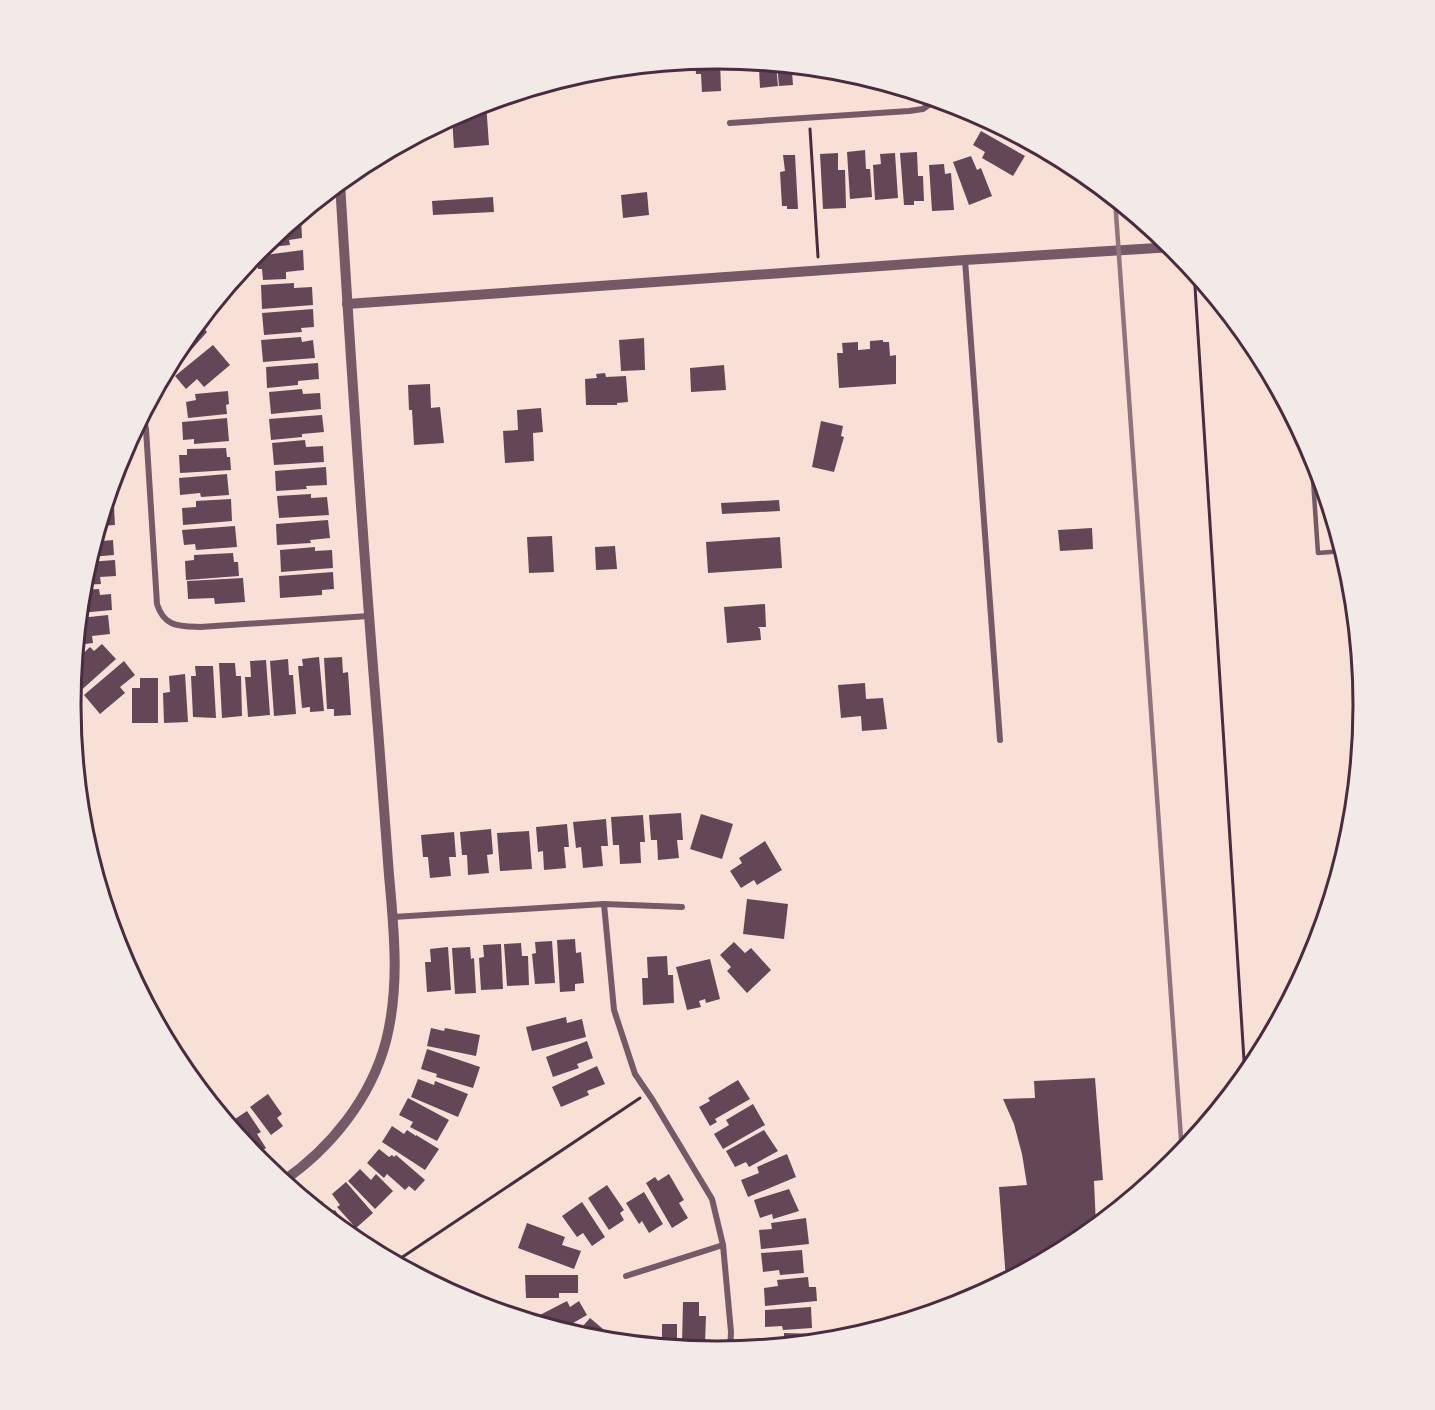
<svg xmlns="http://www.w3.org/2000/svg" width="1435" height="1410" viewBox="0 0 1435 1410" font-family="Spectral,serif">
	<style>
		.building { fill: #644757 }
		.lines { fill: none; stroke-linecap: round; stroke-linejoin: round }
		.path { stroke: #4a2c40; stroke-width: 3 }
		.service { stroke: #755966; stroke-width: 4.5 }
		.minor { stroke: #755966; stroke-width: 6 }
		.tertiary { stroke: #755966; stroke-width: 10 }
		.rail { stroke: #8f747c; stroke-width: 4.5 }
		.rim { fill: none; stroke: #4a2c40; stroke-width: 3 }
	</style>
	<rect width="100%" height="100%" fill="#f7e1d7"/>
	<g class="building">
		<path d="M 720,59 L 721,91 L 702,92 L 701,74 L 696,74 L 695,61 Z"/>
		<path d="M 751,62 L 776,64 L 778,86 L 760,88 L 759,68 L 753,68 Z"/>
		<path d="M 777,64 L 798,67 L 798,72 L 792,72 L 793,85 L 779,86 Z"/>
		<path d="M 486,103 L 489,145 L 454,148 L 452,118 L 470,108 Z"/>
		<path d="M 988,120 L 999,126 L 1018,136 L 998,135 L 999,127 L 988,127 Z"/>
		<path d="M 981,131 L 1025,156 L 1013,176 L 982,158 L 985,152 L 973,145 Z"/>
		<path d="M 865,150 L 866,169 L 870,169 L 872,197 L 850,199 L 847,152 Z"/>
		<path d="M 917,152 L 918,176 L 923,176 L 924,201 L 914,201 L 914,205 L 904,205 L 900,153 Z"/>
		<path d="M 838,153 L 838,170 L 845,170 L 846,208 L 823,209 L 820,154 Z"/>
		<path d="M 895,153 L 898,198 L 875,200 L 873,165 L 881,164 L 880,154 Z"/>
		<path d="M 783,155 L 795,155 L 798,209 L 787,209 L 787,206 L 782,206 L 780,172 L 785,171 Z"/>
		<path d="M 971,156 L 977,170 L 981,168 L 992,196 L 969,205 L 953,162 Z"/>
		<path d="M 944,164 L 945,174 L 951,173 L 954,210 L 932,211 L 929,165 Z"/>
		<path d="M 647,192 L 649,215 L 623,218 L 621,195 Z"/>
		<path d="M 493,197 L 494,212 L 433,215 L 432,201 Z"/>
		<path d="M 301,219 L 302,238 L 289,240 L 290,245 L 261,248 L 295,220 Z"/>
		<path d="M 303,250 L 304,270 L 286,272 L 286,279 L 263,280 L 262,269 L 258,269 L 257,256 Z"/>
		<path d="M 294,283 L 294,288 L 312,287 L 313,305 L 262,309 L 261,285 Z"/>
		<path d="M 313,309 L 314,327 L 301,328 L 302,332 L 264,335 L 262,313 Z"/>
		<path d="M 199,323 L 207,332 L 175,368 L 169,371 L 167,369 L 180,346 Z"/>
		<path d="M 301,337 L 302,342 L 313,340 L 315,358 L 263,362 L 261,340 Z"/>
		<path d="M 644,338 L 645,370 L 621,371 L 619,340 Z"/>
		<path d="M 883,340 L 883,342 L 889,342 L 890,356 L 896,355 L 896,384 L 839,388 L 837,353 L 843,353 L 842,343 L 858,342 L 858,350 L 870,349 L 870,341 Z"/>
		<path d="M 213,345 L 230,365 L 204,387 L 197,379 L 186,389 L 175,376 Z"/>
		<path d="M 318,363 L 319,379 L 298,381 L 298,385 L 267,388 L 266,367 Z"/>
		<path d="M 724,365 L 726,390 L 691,392 L 690,368 Z"/>
		<path d="M 605,373 L 606,377 L 626,376 L 628,402 L 617,403 L 617,405 L 586,405 L 585,379 L 597,378 L 596,374 Z"/>
		<path d="M 430,384 L 431,408 L 440,407 L 444,443 L 414,445 L 412,410 L 409,410 L 408,385 Z"/>
		<path d="M 302,389 L 303,394 L 320,393 L 321,409 L 271,414 L 269,392 Z"/>
		<path d="M 228,391 L 229,404 L 226,405 L 227,414 L 188,418 L 186,402 L 196,400 L 195,394 Z"/>
		<path d="M 541,408 L 543,432 L 533,433 L 534,461 L 505,463 L 503,431 L 518,430 L 517,410 Z"/>
		<path d="M 322,415 L 324,432 L 302,434 L 302,437 L 271,440 L 269,419 Z"/>
		<path d="M 227,418 L 229,441 L 194,444 L 194,439 L 183,440 L 182,422 Z"/>
		<path d="M 821,421 L 843,426 L 841,436 L 844,437 L 834,472 L 812,467 Z"/>
		<path d="M 305,440 L 306,447 L 323,446 L 324,462 L 274,465 L 272,443 Z"/>
		<path d="M 226,448 L 227,457 L 230,457 L 231,470 L 180,473 L 179,455 L 187,455 L 187,449 Z"/>
		<path d="M 326,467 L 327,485 L 306,486 L 307,489 L 276,491 L 275,471 Z"/>
		<path d="M 227,474 L 229,495 L 201,497 L 200,493 L 180,495 L 179,478 Z"/>
		<path d="M 311,494 L 311,498 L 327,497 L 329,515 L 279,518 L 277,496 Z"/>
		<path d="M 231,499 L 232,521 L 183,525 L 182,508 L 196,507 L 196,501 Z"/>
		<path d="M 779,500 L 780,511 L 722,514 L 721,503 Z"/>
		<path d="M 114,507 L 115,525 L 99,526 L 105,508 Z"/>
		<path d="M 328,520 L 330,538 L 310,540 L 311,543 L 277,545 L 276,524 Z"/>
		<path d="M 235,526 L 237,547 L 196,550 L 195,544 L 184,545 L 182,530 Z"/>
		<path d="M 1092,528 L 1093,549 L 1060,551 L 1058,530 Z"/>
		<path d="M 97,535 L 101,535 L 102,541 L 113,540 L 114,555 L 90,557 Z"/>
		<path d="M 552,536 L 554,572 L 529,573 L 527,537 Z"/>
		<path d="M 780,537 L 782,568 L 708,573 L 706,542 Z"/>
		<path d="M 615,546 L 617,569 L 596,570 L 595,547 Z"/>
		<path d="M 315,547 L 315,551 L 332,550 L 333,568 L 281,572 L 280,550 Z"/>
		<path d="M 233,553 L 234,562 L 238,562 L 239,576 L 186,580 L 185,561 L 194,560 L 194,555 Z"/>
		<path d="M 115,560 L 116,576 L 100,577 L 101,584 L 83,585 L 88,562 Z"/>
		<path d="M 333,572 L 334,589 L 322,590 L 322,595 L 280,598 L 279,576 Z"/>
		<path d="M 243,578 L 245,602 L 215,604 L 214,598 L 188,599 L 187,581 Z"/>
		<path d="M 99,589 L 100,595 L 111,594 L 112,610 L 80,613 L 82,590 Z"/>
		<path d="M 765,604 L 766,627 L 758,627 L 760,629 L 761,640 L 727,643 L 724,607 Z"/>
		<path d="M 108,615 L 110,634 L 92,636 L 93,643 L 77,645 L 80,618 Z"/>
		<path d="M 102,644 L 116,659 L 77,694 L 73,690 L 75,661 L 90,647 L 94,651 Z"/>
		<path d="M 319,657 L 324,711 L 310,712 L 310,707 L 302,708 L 298,666 L 303,666 L 302,659 Z"/>
		<path d="M 342,657 L 343,673 L 348,672 L 351,715 L 334,716 L 334,709 L 327,709 L 324,658 Z"/>
		<path d="M 288,659 L 289,675 L 293,675 L 296,714 L 274,716 L 270,661 Z"/>
		<path d="M 266,660 L 270,715 L 248,717 L 245,677 L 251,677 L 250,661 Z"/>
		<path d="M 124,661 L 135,675 L 120,687 L 125,693 L 100,714 L 84,695 Z"/>
		<path d="M 219,663 L 235,663 L 236,676 L 241,676 L 242,716 L 222,718 Z"/>
		<path d="M 195,666 L 213,666 L 216,718 L 193,717 L 191,676 L 196,676 Z"/>
		<path d="M 185,674 L 188,722 L 164,723 L 163,693 L 170,692 L 169,676 Z"/>
		<path d="M 140,678 L 158,678 L 158,723 L 132,723 L 132,688 L 140,688 Z"/>
		<path d="M 865,683 L 866,699 L 883,698 L 887,729 L 862,731 L 861,716 L 841,718 L 838,685 Z"/>
		<path d="M 681,813 L 683,840 L 677,840 L 679,858 L 658,860 L 657,840 L 651,840 L 649,815 Z"/>
		<path d="M 701,814 L 733,824 L 722,859 L 690,849 Z"/>
		<path d="M 643,815 L 645,842 L 640,842 L 641,863 L 620,864 L 619,845 L 613,845 L 611,817 Z"/>
		<path d="M 606,819 L 608,846 L 601,846 L 603,866 L 583,868 L 581,847 L 576,848 L 573,822 Z"/>
		<path d="M 567,824 L 569,847 L 564,847 L 566,868 L 544,870 L 543,851 L 538,852 L 536,827 Z"/>
		<path d="M 491,829 L 493,854 L 487,855 L 489,873 L 468,875 L 467,855 L 462,855 L 460,832 Z"/>
		<path d="M 529,831 L 532,869 L 500,871 L 497,833 Z"/>
		<path d="M 454,832 L 456,857 L 449,857 L 451,876 L 430,878 L 428,857 L 423,857 L 421,835 Z"/>
		<path d="M 765,841 L 782,870 L 757,885 L 754,880 L 741,888 L 730,871 L 742,863 L 739,858 Z"/>
		<path d="M 747,899 L 788,904 L 784,939 L 743,934 Z"/>
		<path d="M 575,939 L 576,953 L 581,952 L 584,983 L 575,984 L 575,991 L 560,992 L 557,940 Z"/>
		<path d="M 552,941 L 555,983 L 535,984 L 532,954 L 536,953 L 535,942 Z"/>
		<path d="M 734,942 L 745,953 L 751,948 L 771,970 L 747,993 L 727,971 L 731,967 L 720,955 Z"/>
		<path d="M 521,943 L 522,956 L 528,956 L 529,985 L 507,986 L 504,944 Z"/>
		<path d="M 501,944 L 503,989 L 481,990 L 479,958 L 484,957 L 483,945 Z"/>
		<path d="M 448,947 L 451,990 L 427,992 L 425,962 L 431,962 L 430,949 Z"/>
		<path d="M 470,947 L 471,959 L 474,958 L 476,993 L 455,994 L 452,948 Z"/>
		<path d="M 667,956 L 668,975 L 673,975 L 674,1003 L 643,1005 L 642,978 L 648,978 L 647,957 Z"/>
		<path d="M 710,959 L 720,999 L 706,1003 L 705,999 L 699,1001 L 701,1007 L 687,1010 L 676,967 Z"/>
		<path d="M 566,1017 L 567,1023 L 582,1019 L 586,1037 L 532,1051 L 526,1027 Z"/>
		<path d="M 431,1028 L 444,1031 L 445,1028 L 480,1035 L 476,1056 L 427,1046 Z"/>
		<path d="M 587,1041 L 593,1058 L 577,1064 L 579,1068 L 553,1077 L 546,1057 Z"/>
		<path d="M 427,1049 L 480,1067 L 473,1088 L 436,1077 L 437,1074 L 421,1069 Z"/>
		<path d="M 597,1066 L 605,1084 L 587,1091 L 589,1095 L 561,1107 L 552,1087 Z"/>
		<path d="M 1095,1078 L 1103,1180 L 1094,1181 L 1096,1226 L 1076,1243 L 1006,1280 L 999,1187 L 1027,1185 L 1022,1154 L 1014,1124 L 1003,1099 L 1035,1098 L 1034,1081 Z"/>
		<path d="M 418,1079 L 434,1085 L 435,1081 L 468,1094 L 458,1117 L 411,1097 Z"/>
		<path d="M 738,1080 L 750,1099 L 715,1119 L 717,1122 L 710,1126 L 699,1107 L 710,1101 L 708,1098 Z"/>
		<path d="M 268,1094 L 282,1114 L 277,1118 L 283,1126 L 271,1135 L 250,1107 Z"/>
		<path d="M 408,1098 L 449,1120 L 437,1141 L 410,1127 L 413,1122 L 399,1115 Z"/>
		<path d="M 753,1104 L 765,1125 L 723,1149 L 714,1134 L 729,1125 L 726,1120 Z"/>
		<path d="M 247,1111 L 261,1132 L 257,1134 L 266,1148 L 255,1156 L 229,1123 Z"/>
		<path d="M 392,1126 L 404,1134 L 407,1130 L 416,1136 L 416,1135 L 439,1149 L 425,1170 L 382,1142 Z"/>
		<path d="M 764,1130 L 778,1151 L 749,1167 L 746,1162 L 735,1167 L 726,1151 Z"/>
		<path d="M 379,1149 L 389,1157 L 392,1155 L 394,1157 L 396,1155 L 425,1180 L 415,1191 L 409,1186 L 405,1190 L 387,1174 L 384,1178 L 367,1163 Z"/>
		<path d="M 787,1154 L 796,1177 L 748,1197 L 741,1180 L 759,1173 L 757,1167 Z"/>
		<path d="M 360,1169 L 371,1180 L 376,1174 L 393,1191 L 375,1209 L 348,1181 Z"/>
		<path d="M 669,1174 L 684,1200 L 679,1203 L 688,1218 L 672,1228 L 646,1183 L 655,1177 L 658,1181 Z"/>
		<path d="M 346,1182 L 373,1213 L 356,1228 L 337,1207 L 340,1205 L 332,1194 Z"/>
		<path d="M 607,1185 L 624,1210 L 620,1213 L 624,1220 L 609,1230 L 588,1198 Z"/>
		<path d="M 789,1189 L 799,1211 L 773,1219 L 772,1214 L 760,1218 L 754,1200 Z"/>
		<path d="M 644,1192 L 663,1224 L 649,1233 L 642,1221 L 639,1224 L 626,1203 Z"/>
		<path d="M 322,1201 L 330,1213 L 335,1210 L 354,1239 L 315,1207 Z"/>
		<path d="M 582,1202 L 605,1237 L 592,1246 L 583,1233 L 577,1237 L 562,1216 Z"/>
		<path d="M 806,1218 L 809,1244 L 761,1249 L 759,1230 L 772,1229 L 771,1223 Z"/>
		<path d="M 527,1223 L 565,1237 L 562,1245 L 581,1251 L 574,1269 L 518,1248 Z"/>
		<path d="M 802,1250 L 804,1273 L 780,1275 L 779,1270 L 763,1272 L 761,1253 Z"/>
		<path d="M 525,1275 L 578,1275 L 578,1293 L 559,1293 L 559,1298 L 526,1298 Z"/>
		<path d="M 808,1277 L 809,1287 L 816,1287 L 817,1301 L 765,1306 L 764,1288 L 778,1286 L 777,1280 Z"/>
		<path d="M 567,1301 L 570,1307 L 579,1301 L 587,1315 L 561,1330 L 543,1324 L 538,1316 Z"/>
		<path d="M 683,1302 L 699,1302 L 699,1316 L 706,1316 L 705,1344 L 682,1344 Z"/>
		<path d="M 811,1307 L 812,1328 L 783,1330 L 782,1326 L 765,1327 L 765,1310 Z"/>
		<path d="M 590,1318 L 603,1329 L 594,1339 L 576,1334 Z"/>
		<path d="M 662,1324 L 677,1324 L 677,1348 L 655,1345 L 655,1337 L 662,1337 Z"/>
		<path d="M 609,1333 L 626,1337 L 625,1342 L 607,1341 Z"/>
		<path d="M 784,1333 L 816,1334 L 816,1342 L 769,1346 L 769,1340 L 784,1340 Z"/>
		<path d="M 631,1336 L 648,1337 L 647,1345 L 630,1343 Z"/>
	</g>
	<g class="lines">
		<g class="path">
			<path d="M 810,129 L 818,257"/>
			<path d="M 1194,271 L 1245,1076"/>
			<path d="M 395,1262 L 640,1098"/>
		</g>
		<path class="service" d="M 1311,450 L 1318,553 L 1343,551"/>
		<g class="minor">
			<path d="M 730,123 L 909,111 L 923,109 L 937,99"/>
			<path d="M 965,260 L 1000,740"/>
			<path d="M 143,415 L 146,429 L 157,604 C 164,627 179,626 200,627 L 369,616"/>
			<path d="M 604,904 L 614,1010 L 635,1074 L 652,1099 L 712,1199 L 723,1245 L 731,1332 L 730,1350"/>
			<path d="M 393,917 L 604,904 L 682,907"/>
			<path d="M 626,1276 L 723,1245"/>
		</g>
		<g class="tertiary">
			<path d="M 347,304 L 965,260 L 1173,247"/>
			<path d="M 283,1181 C 331,1148 371,1098 386,1041 C 400,987 394,930 389,875 C 385,826 382,778 378,729 C 363,547 351,365 340,183"/>
		</g>
		<path class="rail" d="M 1115,199 L 1182,1153"/>
	</g>
	<path d="M0 0H1435V1410H0ZM81 705a636 636 0 1 1 1272 0a636 636 0 1 1-1272 0Z" fill="#f1eae7" fill-rule="evenodd"/>
	<path class="rim" d="M81 705a636 636 0 1 1 1272 0a636 636 0 1 1-1272 0Z"/>
</svg>
